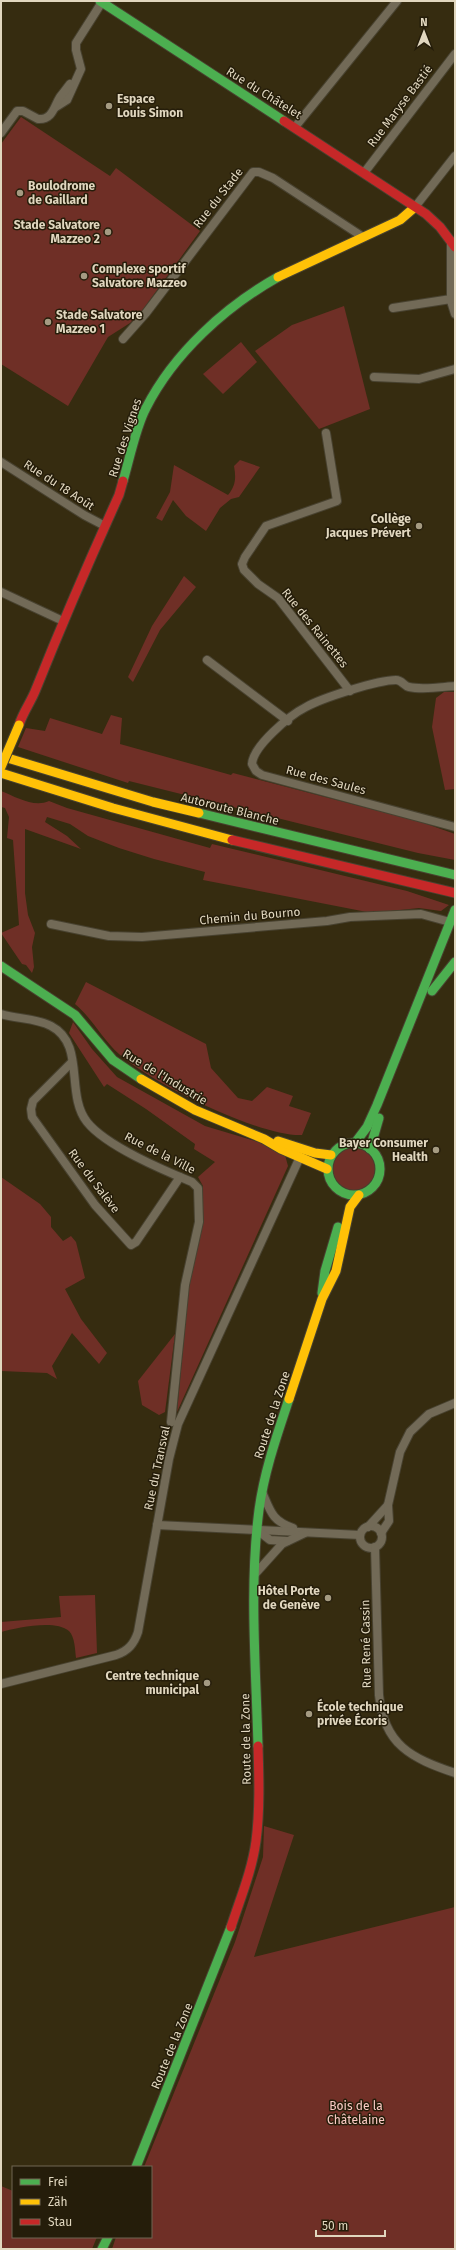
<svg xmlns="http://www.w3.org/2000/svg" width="456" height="2250" viewBox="0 0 456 2250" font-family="'Fira Sans',sans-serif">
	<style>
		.green { fill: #6f2f26 }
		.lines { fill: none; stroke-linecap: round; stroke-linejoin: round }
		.street-casing { stroke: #484230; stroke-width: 10 }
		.fast-casing { stroke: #484230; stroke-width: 11 }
		.slow-casing { stroke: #484230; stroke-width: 11 }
		.jam-casing { stroke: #484230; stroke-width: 11 }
		.street { stroke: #726a57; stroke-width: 8 }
		.fast { stroke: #4caf50; stroke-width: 9 }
		.slow { stroke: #ffc107; stroke-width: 9 }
		.jam { stroke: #c62828; stroke-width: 9 }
		.slow-bridge-casing { stroke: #484230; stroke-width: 11; stroke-linecap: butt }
		.slow-bridge { stroke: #ffc107; stroke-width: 9 }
		.poi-dot { fill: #a59b82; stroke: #251d0a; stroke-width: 1.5 }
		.labels { text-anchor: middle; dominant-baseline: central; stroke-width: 3; stroke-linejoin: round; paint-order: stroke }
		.street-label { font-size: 12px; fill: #e1d7bf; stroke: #251d0a }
		.poi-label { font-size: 12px; font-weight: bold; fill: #e1d7bf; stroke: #251d0a; text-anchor: start }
		.park-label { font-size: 12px; fill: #facac4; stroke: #251d0a }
	</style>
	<rect width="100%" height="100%" fill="#362c10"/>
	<g class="green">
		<path d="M 21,117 L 110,176 L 116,168 L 200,231 L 141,312 L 130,323 L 108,337 L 68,406 L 1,364 L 1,144 Z"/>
		<path d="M 344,306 L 370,409 L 319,429 L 255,351 L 292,325 Z"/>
		<path d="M 241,342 L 257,362 L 223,394 L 203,374 Z"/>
		<path d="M 240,460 L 260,467 L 239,497 L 231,499 L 220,508 L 206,531 L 186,516 L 173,500 L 162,521 L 156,518 L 170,492 L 174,465 L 228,495 C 236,485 236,478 234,466 Z"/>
		<path d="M 184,576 L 196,587 L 160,630 L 133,682 L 128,677 L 152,626 Z"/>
		<path d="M 455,689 L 455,789 L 445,790 L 432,727 L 436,698 L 444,692 L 454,692 Z"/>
		<path d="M 111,715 L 122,718 L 120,744 L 231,775 L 233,773 L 421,822 L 455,834 L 455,860 L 418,853 L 129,781 L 128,783 L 18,747 L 26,728 L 45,731 L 50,718 L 102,734 Z"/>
		<path d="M 1,791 C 16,797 34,808 49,801 L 67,808 L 210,848 L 212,844 L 407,891 L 449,905 L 441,911 L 419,908 L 372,913 L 203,880 L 205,872 L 154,859 L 119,848 L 88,836 L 70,824 L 47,817 L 45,822 L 67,836 L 81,849 L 25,829 L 25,893 L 28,915 L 35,933 L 32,947 L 34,967 L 32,973 L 26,965 L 22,964 L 1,933 L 19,925 L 13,840 L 7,838 L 9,817 L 5,808 L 1,807 Z"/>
		<path d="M 86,982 L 206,1044 L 211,1068 L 238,1098 L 252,1101 L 267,1087 L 293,1096 L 289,1106 L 311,1113 L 302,1135 C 260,1137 151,1083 119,1054 C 102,1039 92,1018 75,1004 Z"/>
		<path d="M 73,1022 L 92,1049 L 117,1077 L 205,1126 L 265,1144 L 285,1155 L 288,1166 L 177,1412 L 189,1286 L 202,1228 L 203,1186 L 198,1177 L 215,1162 L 194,1149 L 195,1144 L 146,1109 L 107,1084 L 104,1087 L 69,1033 Z"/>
		<circle cx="354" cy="1169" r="21"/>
		<path d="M 1,1177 L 40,1204 L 51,1217 L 51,1227 L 63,1241 L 71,1236 L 76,1242 L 85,1278 L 65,1289 L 81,1319 L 107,1353 L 99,1364 L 72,1333 L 52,1366 L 57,1379 L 47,1373 L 1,1371 Z"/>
		<path d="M 175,1334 L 165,1412 L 159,1415 L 142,1405 L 138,1381 Z"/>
		<path d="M 95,1595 L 97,1653 L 76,1658 C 75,1650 75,1637 69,1631 C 55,1619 16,1628 1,1632 L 1,1622 L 61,1617 L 59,1596 Z"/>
		<path d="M 264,1826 L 294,1835 L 254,1957 L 455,1907 L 455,2249 L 112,2249 L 116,2237 L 151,2237 L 151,2167 L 144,2167 L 235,1942 L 263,1857 Z"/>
		<path d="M 1,2186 L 13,2191 L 13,2237 L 97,2237 L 92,2249 L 1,2249 Z"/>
	</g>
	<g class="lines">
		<g class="street-casing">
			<g id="street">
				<path d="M 56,107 L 67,100 L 81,69 L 76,50 L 76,43 L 102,2"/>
				<path d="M 295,127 L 397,1"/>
				<path d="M 1,133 L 17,111 L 23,111 L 38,119 C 53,120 54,106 60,97 C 63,93 67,88 70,84"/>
				<path d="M 364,173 L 455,54"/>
				<path d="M 415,207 L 455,156"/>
				<path d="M 451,241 L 451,301 L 455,314"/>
				<path d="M 393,308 L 451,299"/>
				<path d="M 123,339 L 146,313 L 253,172 L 259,172 L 273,178 L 363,237"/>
				<path d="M 374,377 L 419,379 L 455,369"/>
				<path d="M 326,433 L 337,501 L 266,526 L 245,557 L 242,564 L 244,570 L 258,584 L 278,598 L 350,691"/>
				<path d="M 1,462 L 84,515 L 105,526"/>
				<path d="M 1,592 L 63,621"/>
				<path d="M 207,660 L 288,721"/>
				<path d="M 455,686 C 441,687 423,690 409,687 C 404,686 402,680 396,680 C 378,680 322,698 306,707 C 290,715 253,746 252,764 L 256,771 L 262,775 L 455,827"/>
				<path d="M 51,924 L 109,936 L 142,937 L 327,921 L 350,917 L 421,914 L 450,922"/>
				<path d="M 1,1014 C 17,1019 36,1018 51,1026 C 86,1044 65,1094 87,1122 C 106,1146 163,1170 192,1182 L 198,1188 L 199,1222 L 185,1285 L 171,1422"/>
				<path d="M 72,1062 L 33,1101 L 31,1109 L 32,1117 L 95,1205 L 131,1245 L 136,1242 L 180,1177"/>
				<path d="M 263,1494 C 271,1513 273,1521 293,1528"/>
				<path d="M 157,1525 L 360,1535"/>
				<circle cx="371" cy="1537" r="11"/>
				<path d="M 368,1527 L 388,1505 L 400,1452 L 410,1432 L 429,1414 L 455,1403"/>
				<path d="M 257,1530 L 270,1540 L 287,1541"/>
				<path d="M 381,1533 L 389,1521 L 388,1505"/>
				<path d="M 375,1547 L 379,1695 C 384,1745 411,1758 455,1773"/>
				<path d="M 255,1574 L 282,1544 L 305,1533"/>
				<path d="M 1,1684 L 116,1655 C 128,1651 134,1644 138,1632 L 169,1459 L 178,1424 L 300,1157"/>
			</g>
		</g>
		<g class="fast-casing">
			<g id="fast">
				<path d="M 100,1 L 284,121"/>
				<path d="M 123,481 C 129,461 136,426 146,408 C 174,353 225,307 278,277"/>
				<path d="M 199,813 L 455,875"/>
				<path d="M 1,966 L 75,1015 L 113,1060 L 141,1079"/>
				<path d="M 432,991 L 455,962"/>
				<circle cx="354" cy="1169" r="26"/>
				<path d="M 355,1143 L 367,1127 L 377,1105 L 455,910"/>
				<path d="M 370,1149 L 379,1118"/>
				<path d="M 322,1293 L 325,1271 L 338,1227"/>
				<path d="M 258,1746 C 256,1668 249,1587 259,1510 C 264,1472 277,1435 289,1399"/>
				<path d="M 136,2167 L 231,1927"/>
				<path d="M 102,2249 L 108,2237"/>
			</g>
		</g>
		<g class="slow-casing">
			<g id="slow">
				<path d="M 278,277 L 400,220 L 415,207"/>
				<path d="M 1,756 L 153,802 L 199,813"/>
				<path d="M 1,773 L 113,808 L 232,840"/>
				<path d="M 141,1079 L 195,1110 L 264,1139 L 281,1149 L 327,1169"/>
				<path d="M 278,1141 L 315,1153 L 331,1155"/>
				<path d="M 289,1399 L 322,1299 L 336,1271 L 350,1207 L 359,1195"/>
			</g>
		</g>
		<g class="jam-casing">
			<g id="jam">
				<path d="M 284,121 L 426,214 L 440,227 L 455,247"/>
				<path d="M 19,725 C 23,712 31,702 36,689 C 62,624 90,559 119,495 L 123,481"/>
				<path d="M 232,840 L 455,893"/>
				<path d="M 231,1927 C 240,1899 252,1871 256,1841 C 260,1810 259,1777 258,1746"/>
			</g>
		</g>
		<use href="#street" class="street"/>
		<use href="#fast" class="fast"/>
		<use href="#slow" class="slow"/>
		<use href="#jam" class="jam"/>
		<g class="slow-bridge-casing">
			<path id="slow-bridge" d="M 1,767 L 19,725"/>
		</g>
		<use href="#slow-bridge" class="slow-bridge"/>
	</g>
	<g class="poi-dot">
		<circle cx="109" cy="106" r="4"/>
		<circle cx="20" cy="193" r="4"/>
		<circle cx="108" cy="232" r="4"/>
		<circle cx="84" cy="276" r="4"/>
		<circle cx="48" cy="322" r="4"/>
		<circle cx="419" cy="526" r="4"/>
		<circle cx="436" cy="1150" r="4"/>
		<circle cx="328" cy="1598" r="4"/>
		<circle cx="207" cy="1683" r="4"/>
		<circle cx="309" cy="1714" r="4"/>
	</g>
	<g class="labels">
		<g class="street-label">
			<text transform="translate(264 93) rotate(32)">Rue du Châtelet</text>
			<text transform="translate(400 106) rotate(-53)">Rue Maryse Bastié</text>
			<text transform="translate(218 198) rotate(-52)">Rue du Stade</text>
			<text transform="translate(125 438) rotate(-72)">Rue des Vignes</text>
			<text transform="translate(59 485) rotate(33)">Rue du 18 Août</text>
			<text transform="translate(315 628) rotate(51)">Rue des Rainettes</text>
			<text transform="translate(326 780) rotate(15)">Rue des Saules</text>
			<text transform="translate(230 809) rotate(14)">Autoroute Blanche</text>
			<text transform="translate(250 916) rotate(-5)">Chemin du Bourno</text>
			<text transform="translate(165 1077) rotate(31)">Rue de l'Industrie</text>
			<text transform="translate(160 1153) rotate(27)">Rue de la Ville</text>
			<text transform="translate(94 1181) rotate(53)">Rue du Salève</text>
			<text transform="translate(272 1415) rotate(-72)">Route de la Zone</text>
			<text transform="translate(157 1468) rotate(-78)">Rue du Transval</text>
			<text transform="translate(366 1644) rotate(-91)">Rue René Cassin</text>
			<text transform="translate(246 1739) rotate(-91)">Route de la Zone</text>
			<text transform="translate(172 2046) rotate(-68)">Route de la Zone</text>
		</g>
		<g class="poi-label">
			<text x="117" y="99">Espace<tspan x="117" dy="14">Louis Simon</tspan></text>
			<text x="28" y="186">Boulodrome<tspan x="28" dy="14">de Gaillard</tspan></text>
			<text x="100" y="225" text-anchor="end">Stade Salvatore<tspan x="100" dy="14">Mazzeo 2</tspan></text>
			<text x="92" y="269">Complexe sportif<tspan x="92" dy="14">Salvatore Mazzeo</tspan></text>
			<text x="56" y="315">Stade Salvatore<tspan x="56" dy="14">Mazzeo 1</tspan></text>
			<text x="411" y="519" text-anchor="end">Collège<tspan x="411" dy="14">Jacques Prévert</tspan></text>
			<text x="428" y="1143" text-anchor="end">Bayer Consumer<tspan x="428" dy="14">Health</tspan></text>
			<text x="320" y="1591" text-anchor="end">Hôtel Porte<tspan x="320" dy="14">de Genève</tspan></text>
			<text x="199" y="1676" text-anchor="end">Centre technique<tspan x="199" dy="14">municipal</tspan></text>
			<text x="317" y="1707">École technique<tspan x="317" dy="14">privée Écoris</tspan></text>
		</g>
		<g class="park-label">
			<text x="356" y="2106">Bois de la<tspan x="356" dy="14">Châtelaine</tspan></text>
		</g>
	</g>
	<rect width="456" height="2250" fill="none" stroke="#e1d7bf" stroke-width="4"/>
	<rect x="12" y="2166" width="140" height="72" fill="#251d0a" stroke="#706752"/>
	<rect x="20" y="2179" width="20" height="6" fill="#4caf50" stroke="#706752"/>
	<text x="48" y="2186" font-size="12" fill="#e1d7bf">Frei</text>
	<rect x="20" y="2199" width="20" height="6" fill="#ffc107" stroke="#706752"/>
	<text x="48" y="2206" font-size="12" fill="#e1d7bf">Zäh</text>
	<rect x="20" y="2219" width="20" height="6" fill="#c62828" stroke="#706752"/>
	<text x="48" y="2226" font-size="12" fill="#e1d7bf">Stau</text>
	<g transform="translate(424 32)" stroke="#251d0a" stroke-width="3" paint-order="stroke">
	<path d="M0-3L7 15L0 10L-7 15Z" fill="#e1d7bf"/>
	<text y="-6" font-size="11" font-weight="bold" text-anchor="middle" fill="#e1d7bf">N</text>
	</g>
	<path d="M316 2230v6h69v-6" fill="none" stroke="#e1d7bf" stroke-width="2"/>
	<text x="322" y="2230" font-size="12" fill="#e1d7bf" stroke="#251d0a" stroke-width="3" paint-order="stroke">50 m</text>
</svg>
